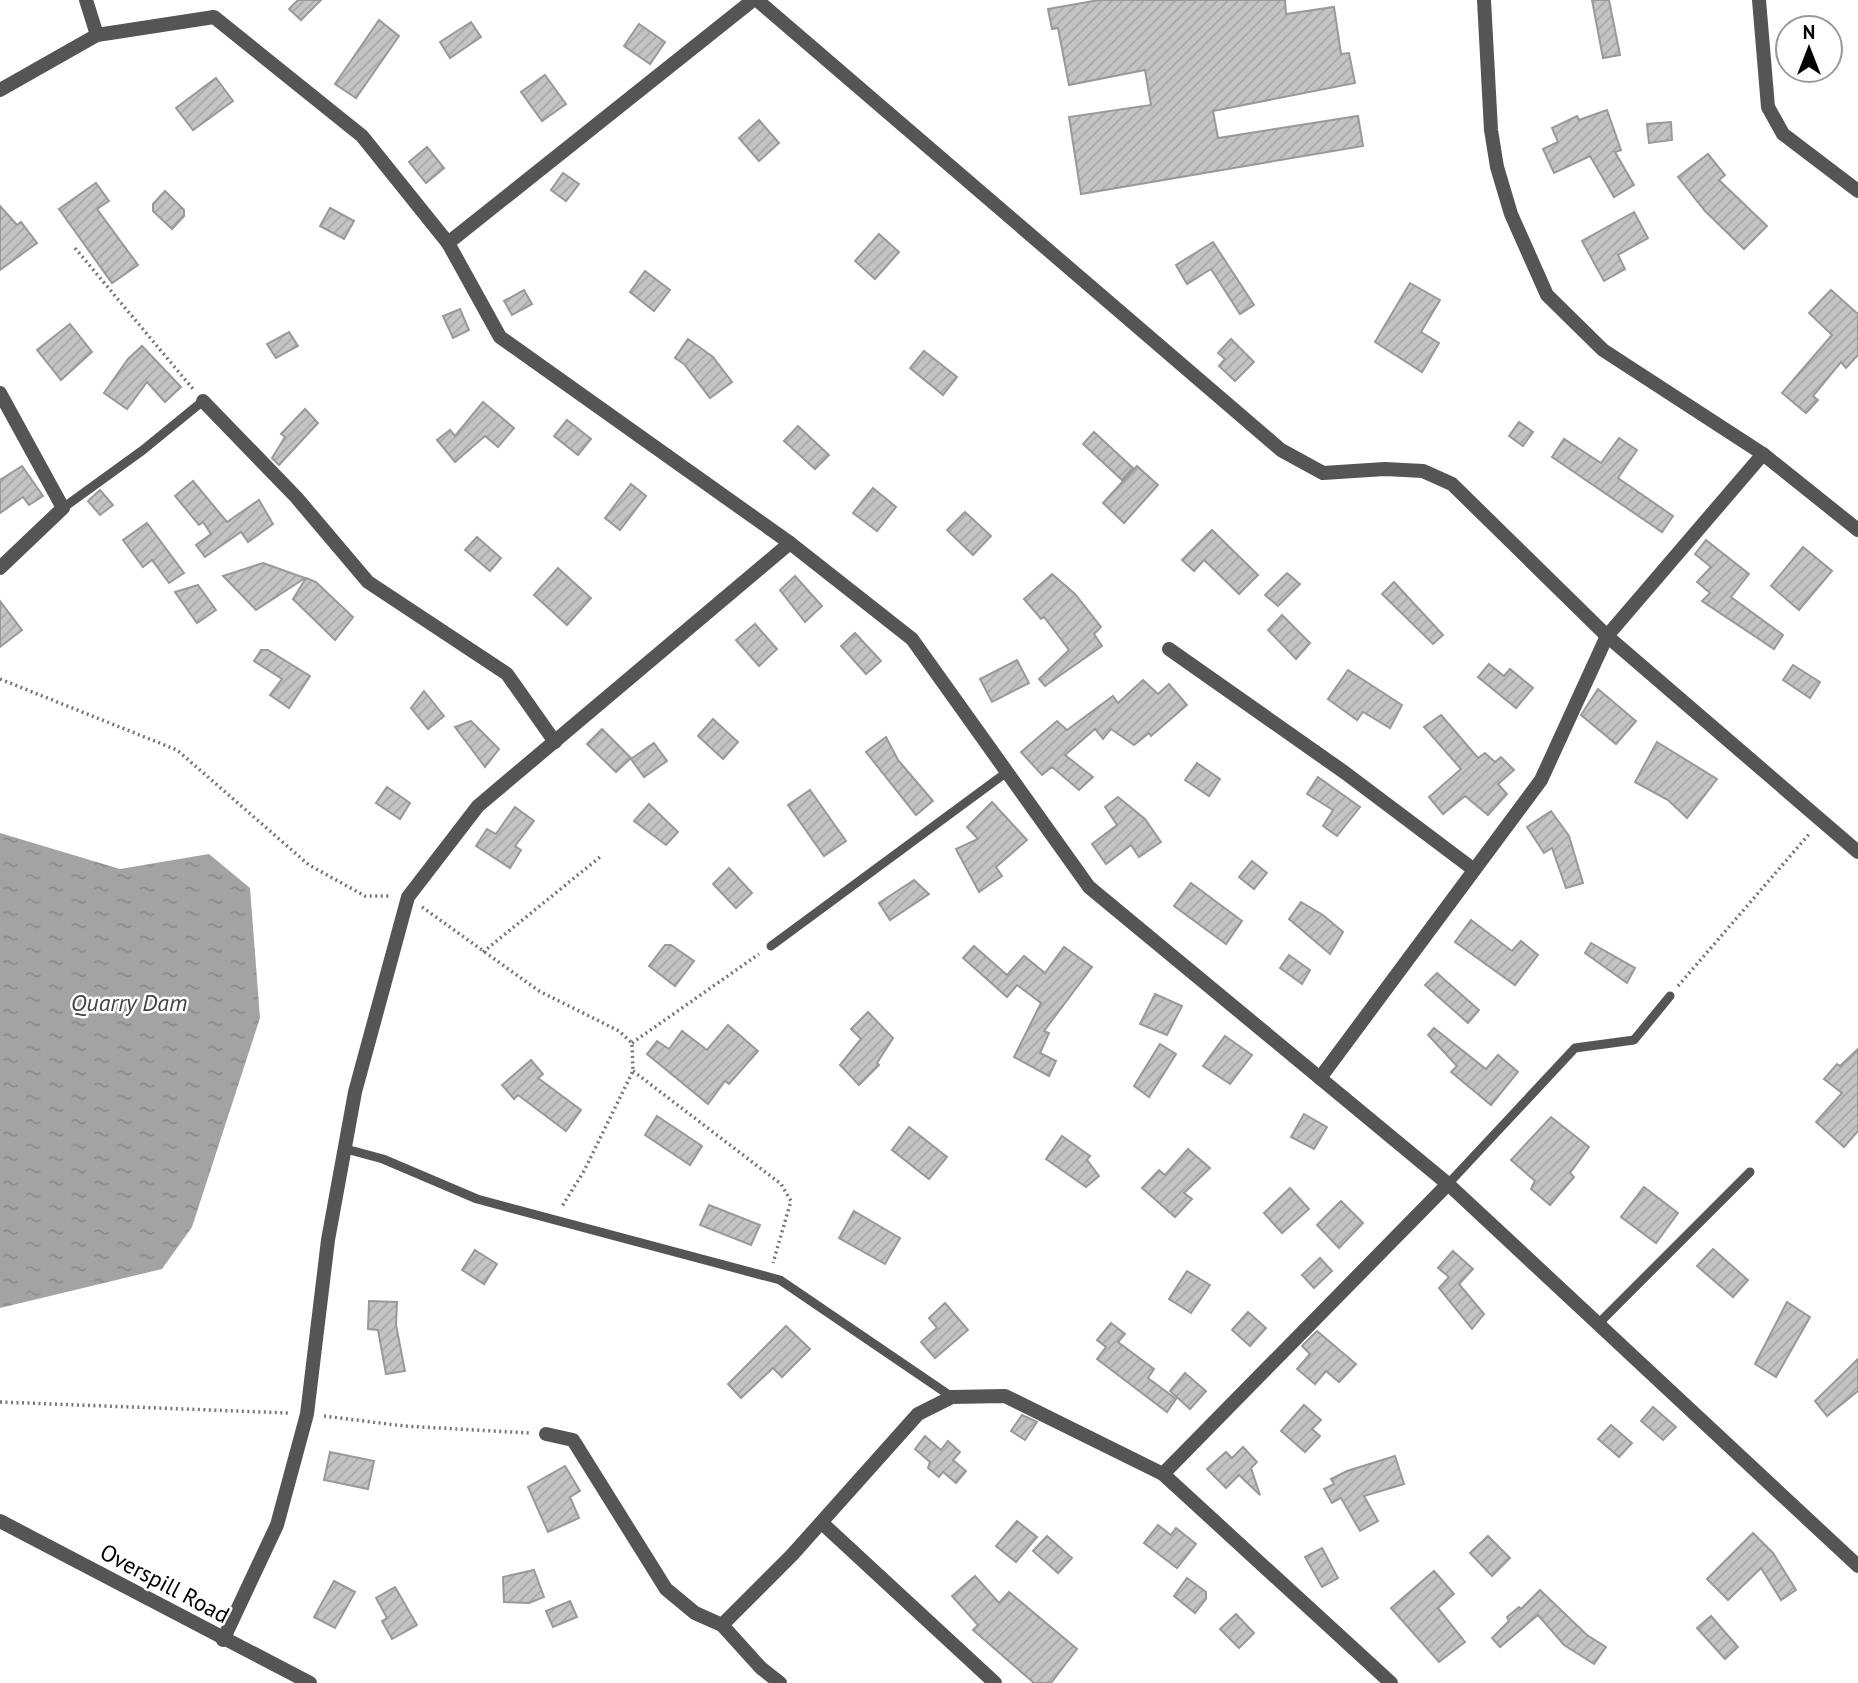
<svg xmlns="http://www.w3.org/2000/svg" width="1858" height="1683" viewBox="0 0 1858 1683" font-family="'PT Sans',sans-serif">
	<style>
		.water { fill: url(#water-ripples) }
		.building { fill: url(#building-hatch); stroke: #999; stroke-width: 2 }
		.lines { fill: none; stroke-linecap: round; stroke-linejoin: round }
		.path { stroke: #777; stroke-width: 3.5; stroke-dasharray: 2 3.5; stroke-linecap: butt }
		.service { stroke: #555; stroke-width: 9 }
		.minor { stroke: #555; stroke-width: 14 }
		.tertiary { stroke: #555; stroke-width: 14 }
		.labels { text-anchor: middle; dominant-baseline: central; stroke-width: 5; stroke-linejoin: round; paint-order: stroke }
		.street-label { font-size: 23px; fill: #000; stroke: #fff }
		.water-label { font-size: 24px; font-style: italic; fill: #444; stroke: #fff }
	</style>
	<defs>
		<pattern id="water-ripples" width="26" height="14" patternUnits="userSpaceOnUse" patternTransform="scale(1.75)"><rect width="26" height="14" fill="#a3a3a3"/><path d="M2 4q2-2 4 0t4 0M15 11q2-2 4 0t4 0" fill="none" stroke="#8b8b8b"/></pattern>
		<pattern id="building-hatch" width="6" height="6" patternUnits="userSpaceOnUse" patternTransform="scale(1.75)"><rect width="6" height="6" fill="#c4c4c4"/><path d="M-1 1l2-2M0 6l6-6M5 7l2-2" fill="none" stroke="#a7a7a7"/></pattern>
	</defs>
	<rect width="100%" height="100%" fill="#fff"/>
	<path class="water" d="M 0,833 L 120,869 L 209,854 L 250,888 L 260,1018 L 192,1227 L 162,1269 L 0,1308 Z"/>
	<g class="building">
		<path d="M 298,0 L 321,0 L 301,20 L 289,9 Z"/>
		<path d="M 1099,0 L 1285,0 L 1286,14 L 1334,7 L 1341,54 L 1349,53 L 1355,83 L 1213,111 L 1218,138 L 1358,116 L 1363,146 L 1081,194 L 1069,117 L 1151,105 L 1145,70 L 1069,85 L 1058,28 L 1052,29 L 1048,9 Z"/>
		<path d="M 1592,0 L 1609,0 L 1620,55 L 1603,58 Z"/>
		<path d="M 379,20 L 399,36 L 356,98 L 335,84 Z"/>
		<path d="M 471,22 L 481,37 L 450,58 L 440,42 Z"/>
		<path d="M 639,24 L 665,42 L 650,64 L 624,46 Z"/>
		<path d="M 545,75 L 566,104 L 542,121 L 521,92 Z"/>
		<path d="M 216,78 L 233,101 L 193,130 L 176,108 Z"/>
		<path d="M 1607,110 L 1621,150 L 1615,152 L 1634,185 L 1614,197 L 1590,156 L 1554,173 L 1543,149 L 1558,142 L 1552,128 L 1577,116 L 1579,120 Z"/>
		<path d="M 759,120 L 779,143 L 759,161 L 739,138 Z"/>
		<path d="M 1671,122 L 1672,140 L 1649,143 L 1647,124 Z"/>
		<path d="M 427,147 L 444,168 L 426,183 L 409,162 Z"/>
		<path d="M 1708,154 L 1725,175 L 1719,180 L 1767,226 L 1744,249 L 1705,211 L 1678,177 Z"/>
		<path d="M 563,173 L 579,184 L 566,201 L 551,190 Z"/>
		<path d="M 96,183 L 109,201 L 97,209 L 138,265 L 112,283 L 59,209 Z"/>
		<path d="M 165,191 L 184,210 L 184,216 L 172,229 L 153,211 L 153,204 Z"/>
		<path d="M 0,206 L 17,225 L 21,222 L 37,243 L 0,270 Z"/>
		<path d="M 330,208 L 354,221 L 344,239 L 320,226 Z"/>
		<path d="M 1634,212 L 1648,238 L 1618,255 L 1625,269 L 1604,281 L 1582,241 Z"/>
		<path d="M 879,234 L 899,252 L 875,279 L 855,261 Z"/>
		<path d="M 1213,242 L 1254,305 L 1240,314 L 1211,269 L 1187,284 L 1176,265 Z"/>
		<path d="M 645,271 L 670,290 L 654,311 L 630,292 Z"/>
		<path d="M 1410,283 L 1440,300 L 1421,332 L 1439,343 L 1422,372 L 1375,342 Z"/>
		<path d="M 524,290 L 532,304 L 512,315 L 504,301 Z"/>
		<path d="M 1831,290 L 1858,314 L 1858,355 L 1846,368 L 1841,362 L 1813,396 L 1818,400 L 1806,413 L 1782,393 L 1832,335 L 1809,313 Z"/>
		<path d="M 460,309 L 469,330 L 453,338 L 443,316 Z"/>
		<path d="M 70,324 L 92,352 L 61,380 L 37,350 Z"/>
		<path d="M 289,332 L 298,346 L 276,358 L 267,344 Z"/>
		<path d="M 688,339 L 713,357 L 732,382 L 710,398 L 684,364 L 675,358 Z"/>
		<path d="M 1231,339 L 1254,362 L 1235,381 L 1219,366 L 1225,359 L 1218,353 Z"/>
		<path d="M 142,346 L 181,387 L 165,402 L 147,382 L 127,409 L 104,393 L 128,359 Z"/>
		<path d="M 924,351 L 957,377 L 943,395 L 910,368 Z"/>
		<path d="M 483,402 L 514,428 L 498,447 L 485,436 L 455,462 L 437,440 L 450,430 L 455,436 Z"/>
		<path d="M 305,409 L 318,423 L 279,465 L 272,458 L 285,437 L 281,434 Z"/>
		<path d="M 567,420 L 591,439 L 578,455 L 554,436 Z"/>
		<path d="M 1519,422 L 1533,432 L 1523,446 L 1509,436 Z"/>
		<path d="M 798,426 L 829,455 L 815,469 L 784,441 Z"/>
		<path d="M 1094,432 L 1133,468 L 1122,480 L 1083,444 Z"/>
		<path d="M 1619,438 L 1637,450 L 1618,478 L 1673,516 L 1662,532 L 1552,457 L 1564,439 L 1601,463 Z"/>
		<path d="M 22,466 L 43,496 L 29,505 L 23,497 L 0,513 L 0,480 Z"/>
		<path d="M 1137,466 L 1158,485 L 1124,523 L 1103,503 Z"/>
		<path d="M 193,481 L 227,522 L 259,500 L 273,524 L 248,542 L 241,532 L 205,557 L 196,545 L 211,534 L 203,522 L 199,525 L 175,496 Z"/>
		<path d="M 631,484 L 646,496 L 620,530 L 605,518 Z"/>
		<path d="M 873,488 L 896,507 L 877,531 L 853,513 Z"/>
		<path d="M 100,490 L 113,505 L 100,515 L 88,501 Z"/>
		<path d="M 965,512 L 991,536 L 973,555 L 947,530 Z"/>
		<path d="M 147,523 L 184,573 L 169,583 L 152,560 L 143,567 L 123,540 Z"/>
		<path d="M 1212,530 L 1258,575 L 1239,594 L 1204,560 L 1194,571 L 1182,560 Z"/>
		<path d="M 477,537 L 501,558 L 490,571 L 465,550 Z"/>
		<path d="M 1706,540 L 1749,574 L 1731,597 L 1783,635 L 1774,649 L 1702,601 L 1710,593 L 1697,582 L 1711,567 L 1695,554 Z"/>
		<path d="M 1803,547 L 1832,571 L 1799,610 L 1771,586 Z"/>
		<path d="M 263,563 L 305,578 L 256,610 L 223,576 Z"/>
		<path d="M 558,568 L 591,598 L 567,625 L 534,595 Z"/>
		<path d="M 1287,573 L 1300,584 L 1278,606 L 1265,595 Z"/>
		<path d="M 1052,574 L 1075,594 L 1101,627 L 1094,634 L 1102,646 L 1045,686 L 1039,679 L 1069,650 L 1044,617 L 1041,619 L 1024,599 Z"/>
		<path d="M 795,576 L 822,606 L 805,622 L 780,590 Z"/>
		<path d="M 306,578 L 316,582 L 353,617 L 335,640 L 293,599 Z"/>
		<path d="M 1394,582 L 1443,635 L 1433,644 L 1382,594 Z"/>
		<path d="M 198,585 L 216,610 L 197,623 L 175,592 Z"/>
		<path d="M 0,601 L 22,630 L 0,647 Z"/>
		<path d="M 1282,615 L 1310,643 L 1296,659 L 1268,630 Z"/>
		<path d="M 755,624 L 777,649 L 759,666 L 736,640 Z"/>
		<path d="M 855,633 L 881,661 L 866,674 L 841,646 Z"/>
		<path d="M 261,650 L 268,650 L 310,676 L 289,708 L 270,695 L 282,679 L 254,661 Z"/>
		<path d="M 1017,660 L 1029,683 L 992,702 L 980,679 Z"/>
		<path d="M 1489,664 L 1504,676 L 1510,669 L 1533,688 L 1516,708 L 1478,677 Z"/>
		<path d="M 1793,665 L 1820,682 L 1810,698 L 1783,680 Z"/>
		<path d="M 1348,670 L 1402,705 L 1390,728 L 1363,712 L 1357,720 L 1328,699 Z"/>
		<path d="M 1143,680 L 1158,694 L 1169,684 L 1187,705 L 1151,736 L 1149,733 L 1134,745 L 1111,729 L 1103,739 L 1095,729 L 1065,755 L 1093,777 L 1079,790 L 1052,767 L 1042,775 L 1021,752 L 1057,721 L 1067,730 L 1113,696 L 1118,703 Z"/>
		<path d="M 1598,689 L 1636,721 L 1616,744 L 1581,715 Z"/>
		<path d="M 424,691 L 444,716 L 428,729 L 411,708 Z"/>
		<path d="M 1441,715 L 1478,758 L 1485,753 L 1495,762 L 1501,757 L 1514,770 L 1498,784 L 1507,794 L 1488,815 L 1465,796 L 1443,814 L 1429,797 L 1461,769 L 1424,727 Z"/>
		<path d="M 713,719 L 738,742 L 723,759 L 698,736 Z"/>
		<path d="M 471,721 L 499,749 L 485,767 L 455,727 Z"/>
		<path d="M 602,729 L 631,758 L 616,772 L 587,744 Z"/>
		<path d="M 886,737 L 898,760 L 933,801 L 916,815 L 866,752 Z"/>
		<path d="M 1657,742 L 1717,779 L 1687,818 L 1668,800 L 1635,782 Z"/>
		<path d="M 654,743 L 667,761 L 644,777 L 631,759 Z"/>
		<path d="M 1197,763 L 1220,779 L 1209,796 L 1185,780 Z"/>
		<path d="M 1318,777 L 1360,807 L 1337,836 L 1323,826 L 1333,810 L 1307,794 Z"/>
		<path d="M 387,787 L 410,803 L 400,819 L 376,803 Z"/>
		<path d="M 810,790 L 846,841 L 824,856 L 788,805 Z"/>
		<path d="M 1118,797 L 1145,819 L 1161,842 L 1139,857 L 1131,845 L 1106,864 L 1092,844 L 1117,825 L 1105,807 Z"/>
		<path d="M 992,802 L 1027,840 L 996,867 L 1002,876 L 979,892 L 956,849 L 978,839 L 967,827 Z"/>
		<path d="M 649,804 L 678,832 L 666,845 L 634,821 Z"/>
		<path d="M 515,807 L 534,821 L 515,846 L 521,850 L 510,868 L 476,846 L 487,829 L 496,834 Z"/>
		<path d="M 1551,811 L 1569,836 L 1583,883 L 1566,888 L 1552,848 L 1544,853 L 1527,827 Z"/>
		<path d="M 1252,861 L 1267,873 L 1254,889 L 1239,877 Z"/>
		<path d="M 729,868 L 752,893 L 736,908 L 713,884 Z"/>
		<path d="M 914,880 L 929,894 L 890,920 L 879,903 Z"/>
		<path d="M 1191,883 L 1242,921 L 1226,944 L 1174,906 Z"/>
		<path d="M 1301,902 L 1323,915 L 1343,932 L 1330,954 L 1289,919 Z"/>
		<path d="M 1471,920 L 1512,951 L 1521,941 L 1538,955 L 1515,985 L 1455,942 Z"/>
		<path d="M 1591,943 L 1635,968 L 1627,983 L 1585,953 Z"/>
		<path d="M 665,945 L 671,945 L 694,961 L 675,986 L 649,966 Z"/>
		<path d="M 974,946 L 1007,975 L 1024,956 L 1045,973 L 1064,947 L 1092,967 L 1044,1031 L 1049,1033 L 1040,1053 L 1056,1061 L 1049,1076 L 1014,1057 L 1041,1003 L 1017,985 L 1007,997 L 963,958 Z"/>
		<path d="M 1289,955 L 1310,970 L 1302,984 L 1280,968 Z"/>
		<path d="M 1437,973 L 1479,1010 L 1468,1023 L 1425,985 Z"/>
		<path d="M 1155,994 L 1182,1006 L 1167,1035 L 1140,1024 Z"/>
		<path d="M 868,1012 L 893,1038 L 877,1063 L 879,1065 L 859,1085 L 840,1065 L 861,1039 L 851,1029 Z"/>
		<path d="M 728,1025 L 758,1051 L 729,1084 L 725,1081 L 708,1104 L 647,1054 L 657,1041 L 669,1049 L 682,1031 L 707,1050 Z"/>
		<path d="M 1434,1028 L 1486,1069 L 1498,1055 L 1518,1072 L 1491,1105 L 1451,1072 L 1457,1066 L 1428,1035 Z"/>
		<path d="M 1225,1036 L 1252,1055 L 1230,1084 L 1203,1066 Z"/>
		<path d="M 1160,1044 L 1176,1054 L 1149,1097 L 1134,1086 Z"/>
		<path d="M 1858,1049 L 1858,1131 L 1844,1147 L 1816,1122 L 1842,1093 L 1824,1079 L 1837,1064 L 1840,1066 Z"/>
		<path d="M 531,1060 L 543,1074 L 538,1078 L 581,1110 L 566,1131 L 518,1095 L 514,1099 L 502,1085 Z"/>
		<path d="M 1304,1114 L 1327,1127 L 1314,1149 L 1291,1137 Z"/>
		<path d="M 657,1116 L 702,1146 L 690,1165 L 645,1135 Z"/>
		<path d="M 1551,1117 L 1589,1147 L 1570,1173 L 1574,1177 L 1550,1205 L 1531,1189 L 1535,1181 L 1511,1160 Z"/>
		<path d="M 909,1127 L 947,1157 L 929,1179 L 892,1150 Z"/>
		<path d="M 1062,1136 L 1090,1156 L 1087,1160 L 1099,1176 L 1086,1187 L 1046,1159 Z"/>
		<path d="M 1188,1149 L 1210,1168 L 1184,1193 L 1192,1199 L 1175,1217 L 1142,1188 L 1159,1170 L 1165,1175 Z"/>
		<path d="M 1644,1187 L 1678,1213 L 1656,1243 L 1621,1217 Z"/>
		<path d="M 1290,1188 L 1309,1209 L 1282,1233 L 1264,1213 Z"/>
		<path d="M 1341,1201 L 1363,1223 L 1339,1248 L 1317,1225 Z"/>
		<path d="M 709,1205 L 760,1225 L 751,1245 L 700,1225 Z"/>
		<path d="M 854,1211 L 900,1238 L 885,1264 L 839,1238 Z"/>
		<path d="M 1713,1249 L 1748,1280 L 1733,1297 L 1697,1266 Z"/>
		<path d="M 475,1250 L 497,1264 L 484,1284 L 462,1270 Z"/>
		<path d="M 1453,1251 L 1473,1269 L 1459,1284 L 1484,1314 L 1472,1329 L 1439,1288 L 1449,1277 L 1438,1268 Z"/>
		<path d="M 1320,1258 L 1332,1271 L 1314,1288 L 1302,1275 Z"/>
		<path d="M 1187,1271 L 1210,1285 L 1191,1313 L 1169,1299 Z"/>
		<path d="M 369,1301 L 397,1302 L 396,1325 L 405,1371 L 386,1374 L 378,1330 L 368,1329 Z"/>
		<path d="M 1787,1302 L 1810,1317 L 1776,1377 L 1755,1364 Z"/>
		<path d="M 945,1303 L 968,1330 L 935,1358 L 921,1342 L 937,1328 L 929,1318 Z"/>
		<path d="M 1248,1312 L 1266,1328 L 1250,1346 L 1232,1330 Z"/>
		<path d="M 1111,1323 L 1125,1334 L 1118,1342 L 1154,1369 L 1148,1378 L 1176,1399 L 1167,1412 L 1097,1359 L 1106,1347 L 1097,1340 Z"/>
		<path d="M 786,1326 L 810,1349 L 782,1377 L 773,1368 L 741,1398 L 728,1384 Z"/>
		<path d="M 1317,1331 L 1356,1364 L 1339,1382 L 1326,1371 L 1315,1384 L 1297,1369 L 1310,1354 L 1302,1346 Z"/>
		<path d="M 1858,1359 L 1858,1391 L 1827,1416 L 1815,1401 Z"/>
		<path d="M 1185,1373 L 1206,1391 L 1190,1409 L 1170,1391 Z"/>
		<path d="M 1304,1405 L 1321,1420 L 1312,1429 L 1320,1436 L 1305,1452 L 1281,1431 Z"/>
		<path d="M 1653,1407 L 1676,1427 L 1663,1440 L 1641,1421 Z"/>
		<path d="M 1022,1415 L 1037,1422 L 1025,1440 L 1011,1431 Z"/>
		<path d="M 1611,1425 L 1632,1443 L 1619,1457 L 1598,1439 Z"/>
		<path d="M 925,1436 L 941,1450 L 948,1441 L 960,1452 L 953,1460 L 966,1471 L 956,1483 L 943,1472 L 939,1477 L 928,1468 L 930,1462 L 915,1449 Z"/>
		<path d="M 1243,1447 L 1257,1462 L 1251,1468 L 1260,1495 L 1239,1475 L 1226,1488 L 1207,1469 L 1226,1452 L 1232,1458 Z"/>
		<path d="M 330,1452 L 374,1461 L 368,1489 L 324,1480 Z"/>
		<path d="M 1395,1456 L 1404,1484 L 1364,1496 L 1378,1521 L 1360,1531 L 1341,1498 L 1332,1503 L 1324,1489 L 1334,1484 L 1331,1479 L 1347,1471 Z"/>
		<path d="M 565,1466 L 580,1491 L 570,1497 L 579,1518 L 548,1532 L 528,1487 Z"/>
		<path d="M 1017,1521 L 1037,1537 L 1016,1562 L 996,1546 Z"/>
		<path d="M 1158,1525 L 1171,1535 L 1176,1528 L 1196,1544 L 1177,1568 L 1144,1543 Z"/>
		<path d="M 1753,1533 L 1773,1553 L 1796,1590 L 1781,1600 L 1761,1568 L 1728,1600 L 1707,1579 Z"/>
		<path d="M 1047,1536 L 1072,1558 L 1058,1573 L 1033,1551 Z"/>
		<path d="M 1488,1536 L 1510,1558 L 1492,1576 L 1470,1553 Z"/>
		<path d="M 1322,1548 L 1338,1578 L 1322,1587 L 1305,1557 Z"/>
		<path d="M 534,1570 L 544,1597 L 529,1603 L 504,1602 L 503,1577 Z"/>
		<path d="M 1434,1571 L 1454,1594 L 1438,1608 L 1465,1642 L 1439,1662 L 1391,1608 Z"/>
		<path d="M 975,1576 L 999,1603 L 1009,1592 L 1077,1649 L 1051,1683 L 1034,1683 L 973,1630 L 978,1625 L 952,1596 Z"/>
		<path d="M 1187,1578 L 1206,1592 L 1206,1599 L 1195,1613 L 1174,1596 Z"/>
		<path d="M 334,1581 L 355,1592 L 335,1628 L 314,1617 Z"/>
		<path d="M 395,1587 L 417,1625 L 392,1639 L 382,1621 L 387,1618 L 376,1598 Z"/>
		<path d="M 1540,1590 L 1587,1635 L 1606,1647 L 1594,1664 L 1564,1645 L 1538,1615 L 1500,1647 L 1492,1638 L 1509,1621 L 1507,1617 L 1519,1607 L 1521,1609 Z"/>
		<path d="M 570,1601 L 577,1617 L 553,1627 L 546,1611 Z"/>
		<path d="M 1236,1614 L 1254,1633 L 1239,1648 L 1220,1629 Z"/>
		<path d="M 1711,1616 L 1738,1647 L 1725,1659 L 1697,1628 Z"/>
	</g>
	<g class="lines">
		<g class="path">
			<path d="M 75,248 L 193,389"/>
			<path d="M 0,679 L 177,750 L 309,865 L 365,896 L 390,896"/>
			<path d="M 422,907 L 539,991 L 619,1031 L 632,1043 L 633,1071 L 584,1171 L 561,1208"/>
			<path d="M 483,952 L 600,857"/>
			<path d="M 1678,986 L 1810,833"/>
			<path d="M 632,1043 L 759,954"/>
			<path d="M 633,1071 L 781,1184 L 791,1201 L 773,1263"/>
			<path d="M 0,1402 L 289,1413"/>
			<path d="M 324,1416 L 404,1426 L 529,1433"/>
		</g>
		<g class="service">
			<path d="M 63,508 L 143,450 L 203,401"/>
			<path d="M 771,946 L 1007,772"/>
			<path d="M 346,1149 L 383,1159 L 477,1199 L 780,1280 L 952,1397"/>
			<path d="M 1448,1184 L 1575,1048 L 1634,1040 L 1670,996"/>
			<path d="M 1598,1324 L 1750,1172"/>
		</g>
		<g class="minor">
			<path d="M 86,0 L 97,35"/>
			<path d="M 757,0 L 1281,450 L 1323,473 L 1385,469 L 1423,471 L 1452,484 L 1607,636 L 1858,852"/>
			<path d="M 1759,0 L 1768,107 L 1783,134 L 1858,191"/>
			<path d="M 0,90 L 97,35 L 214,17 L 362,136 L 448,243 L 500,337 L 790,543 L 912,639 L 1089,887 L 1448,1184 L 1858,1566"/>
			<path d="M 448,243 L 753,0"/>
			<path d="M 0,393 L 63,508 L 0,568"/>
			<path d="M 203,401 L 296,497 L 368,582 L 507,674 L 555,742"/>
			<path d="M 1169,649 L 1344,772 L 1473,869"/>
			<path d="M 1320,1078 L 1541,780 L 1607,636 L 1763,454"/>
			<path d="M 546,1434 L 573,1440 L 666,1589 L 695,1613 L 722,1625 L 761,1668 L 780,1683"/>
			<path d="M 1163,1474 L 1448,1184"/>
			<path d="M 822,1523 L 995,1683"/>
			<path d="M 722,1625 L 792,1555 L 918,1414 L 952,1397 L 1005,1396 L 1163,1474 L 1391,1683"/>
			<path d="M 223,1640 L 277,1525 L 307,1414 L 328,1240 L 355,1092 L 408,897 L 478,806 L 790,543"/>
		</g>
		<g class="tertiary">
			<path d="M 1484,0 L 1491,130 L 1497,167 L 1511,214 L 1547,295 L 1603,350 L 1763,454 L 1858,530"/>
			<path d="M 0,1521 L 310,1683"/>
		</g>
	</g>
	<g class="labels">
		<g class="street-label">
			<text transform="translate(165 1583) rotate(28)">Overspill Road</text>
		</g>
		<g class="water-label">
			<text x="129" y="1002">Quarry Dam</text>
		</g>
	</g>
	<g transform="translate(1809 49)"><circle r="33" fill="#ffffff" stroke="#999999" stroke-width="2"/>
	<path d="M0-5L12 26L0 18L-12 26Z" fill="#000000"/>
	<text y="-10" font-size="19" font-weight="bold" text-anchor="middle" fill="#000000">N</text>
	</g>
</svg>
